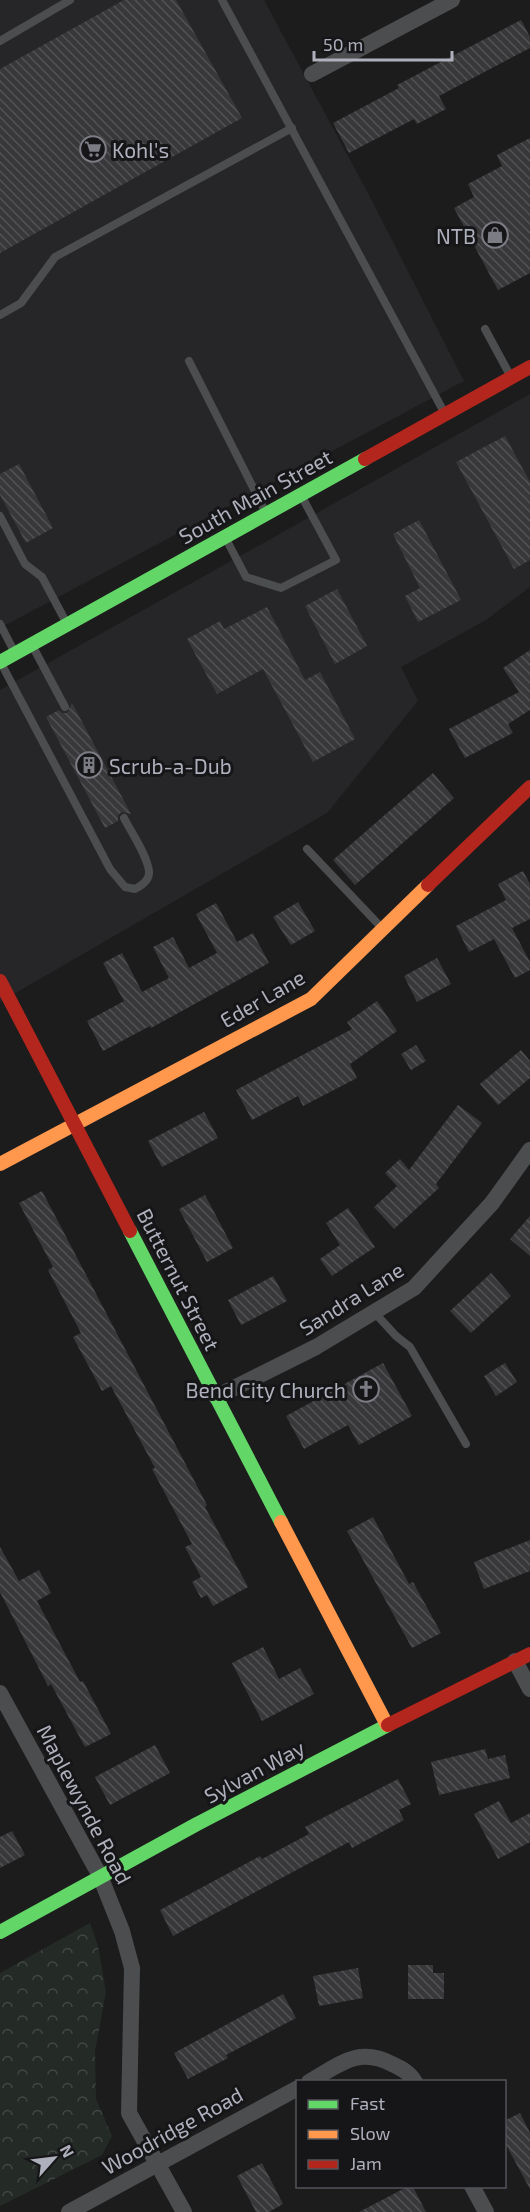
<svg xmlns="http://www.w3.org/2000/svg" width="530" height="2212" viewBox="0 0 530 2212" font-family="'Exo 2',sans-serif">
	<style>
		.built { fill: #262628 }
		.park { fill: url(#park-crowns) }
		.building { fill: url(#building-back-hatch) }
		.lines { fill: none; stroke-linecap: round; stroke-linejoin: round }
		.lane { stroke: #4c4d4f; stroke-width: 8 }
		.street { stroke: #4c4d4f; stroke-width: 16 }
		.fast { stroke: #63d668; stroke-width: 14 }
		.slow { stroke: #ff974d; stroke-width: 14 }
		.jam { stroke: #b3261e; stroke-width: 14 }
		.labels { text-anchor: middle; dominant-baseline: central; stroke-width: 6; stroke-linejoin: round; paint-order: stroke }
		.poi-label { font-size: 21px; fill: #aeb0bc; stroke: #161618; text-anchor: start }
		.street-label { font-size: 21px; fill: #aeb0bc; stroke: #161618 }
	</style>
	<defs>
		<pattern id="park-crowns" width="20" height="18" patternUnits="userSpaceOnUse" patternTransform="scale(1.5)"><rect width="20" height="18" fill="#242b26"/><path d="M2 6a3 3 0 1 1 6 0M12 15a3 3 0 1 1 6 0" fill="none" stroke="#414744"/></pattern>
		<pattern id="building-back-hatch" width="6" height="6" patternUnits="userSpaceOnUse" patternTransform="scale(1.5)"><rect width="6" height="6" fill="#38383a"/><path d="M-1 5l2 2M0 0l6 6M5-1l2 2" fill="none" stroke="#525255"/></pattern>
	</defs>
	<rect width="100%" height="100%" fill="#1c1c1c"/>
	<g class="built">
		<path d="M 0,0 L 264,0 L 370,197 L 464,381 L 0,628 Z"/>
		<path d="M 530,394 L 530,587 L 486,620 L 401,667 L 418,701 L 327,813 L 0,1002 L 0,690 Z"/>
	</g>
	<path class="park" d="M 90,1923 L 98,1946 L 106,1992 L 95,2051 L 96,2099 L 112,2136 L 102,2155 L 0,2206 L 0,1973 Z"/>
	<g class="building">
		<path d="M 124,0 L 176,0 L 242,118 L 0,253 L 0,69 Z"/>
		<path d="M 521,20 L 530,37 L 530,48 L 439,96 L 446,109 L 417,124 L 414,119 L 349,153 L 333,123 L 399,88 L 397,85 Z"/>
		<path d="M 530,138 L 530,273 L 498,290 L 454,208 L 474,197 L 468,184 L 502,166 L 497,155 Z"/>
		<path d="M 505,436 L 530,482 L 530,560 L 514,569 L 456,462 Z"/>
		<path d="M 19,464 L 53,528 L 26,543 L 0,495 L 0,474 Z"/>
		<path d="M 419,520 L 461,600 L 418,622 L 405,596 L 420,588 L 393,534 Z"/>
		<path d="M 337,589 L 367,646 L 335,664 L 305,606 Z"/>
		<path d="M 267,607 L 305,680 L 320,672 L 355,739 L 313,762 L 263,669 L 217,694 L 187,639 L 220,621 L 224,629 Z"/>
		<path d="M 530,650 L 530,710 L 508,724 L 513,733 L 465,758 L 449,729 L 519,692 L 503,668 Z"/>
		<path d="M 72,703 L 131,814 L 122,812 L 118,815 L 118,821 L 105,828 L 46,717 L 59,710 L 62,713 L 67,713 Z"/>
		<path d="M 433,773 L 454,798 L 355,885 L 333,860 Z"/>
		<path d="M 523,871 L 530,884 L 530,919 L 512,928 L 530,962 L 530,970 L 515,978 L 494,939 L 469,952 L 456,926 L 506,900 L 498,884 Z"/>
		<path d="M 298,902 L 315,931 L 291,945 L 273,917 Z"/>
		<path d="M 216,903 L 237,942 L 253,933 L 269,963 L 151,1028 L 150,1026 L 103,1051 L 87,1021 L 124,1001 L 103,963 L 122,953 L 142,992 L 169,978 L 153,947 L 173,937 L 189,968 L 217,953 L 196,914 Z"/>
		<path d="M 437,958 L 451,984 L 417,1002 L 404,976 Z"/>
		<path d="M 377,1001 L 397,1031 L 350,1064 L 357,1078 L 303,1106 L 298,1096 L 252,1120 L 236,1090 L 352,1029 L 347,1022 Z"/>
		<path d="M 416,1045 L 426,1061 L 411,1070 L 401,1054 Z"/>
		<path d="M 521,1050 L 530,1061 L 530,1078 L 498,1105 L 480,1084 Z"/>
		<path d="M 458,1105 L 482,1123 L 436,1184 L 439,1188 L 394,1229 L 374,1207 L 397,1186 L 385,1173 L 400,1159 L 409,1170 Z"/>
		<path d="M 204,1112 L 218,1138 L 162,1167 L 148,1141 Z"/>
		<path d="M 42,1191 L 207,1505 L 205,1507 L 248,1587 L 213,1606 L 207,1595 L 201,1598 L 192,1582 L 201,1577 L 185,1547 L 192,1544 L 152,1469 L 155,1468 L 111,1386 L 102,1391 L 73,1337 L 81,1333 L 48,1270 L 53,1267 L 19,1203 Z"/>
		<path d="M 205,1195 L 233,1248 L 207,1262 L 179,1209 Z"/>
		<path d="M 348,1208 L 375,1247 L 332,1276 L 320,1259 L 340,1245 L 326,1223 Z"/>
		<path d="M 530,1216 L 530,1256 L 510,1239 Z"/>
		<path d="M 491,1273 L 511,1296 L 471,1333 L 450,1311 Z"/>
		<path d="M 273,1276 L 287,1301 L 241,1325 L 228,1300 Z"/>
		<path d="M 383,1363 L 412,1416 L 359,1445 L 348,1425 L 304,1449 L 286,1416 Z"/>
		<path d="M 505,1363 L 517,1382 L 496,1396 L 484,1376 Z"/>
		<path d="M 373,1517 L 409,1584 L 413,1582 L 441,1633 L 412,1648 L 347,1531 Z"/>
		<path d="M 530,1540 L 530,1571 L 484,1589 L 474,1562 Z"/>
		<path d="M 0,1547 L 19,1581 L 39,1570 L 51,1593 L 37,1601 L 80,1682 L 83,1681 L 111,1734 L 85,1747 L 51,1684 L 48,1686 L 0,1592 Z"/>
		<path d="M 263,1647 L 279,1679 L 300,1668 L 314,1694 L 262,1721 L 232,1663 Z"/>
		<path d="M 155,1745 L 170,1773 L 110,1805 L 95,1777 Z"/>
		<path d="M 485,1749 L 488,1759 L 505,1755 L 510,1778 L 439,1795 L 431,1762 Z"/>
		<path d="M 398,1779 L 411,1804 L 399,1810 L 404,1820 L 352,1848 L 349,1842 L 173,1936 L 160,1910 L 260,1856 L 262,1859 L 309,1834 L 305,1827 Z"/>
		<path d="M 499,1801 L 511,1823 L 530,1813 L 530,1842 L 498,1859 L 474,1814 Z"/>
		<path d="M 12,1831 L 25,1855 L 0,1868 L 0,1837 Z"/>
		<path d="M 408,1965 L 433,1965 L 433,1973 L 444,1973 L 444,1999 L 408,1999 Z"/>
		<path d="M 358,1968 L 363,1998 L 319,2006 L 313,1976 Z"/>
		<path d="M 283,1994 L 296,2018 L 226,2055 L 228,2058 L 188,2079 L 174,2053 Z"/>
		<path d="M 520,2113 L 530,2133 L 530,2189 L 504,2141 L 504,2121 Z"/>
		<path d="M 262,2163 L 283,2204 L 269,2212 L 256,2212 L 237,2176 Z"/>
		<path d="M 407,2187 L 413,2187 L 426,2212 L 359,2212 Z"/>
	</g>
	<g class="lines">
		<g class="lane">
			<path d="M 222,0 L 445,414"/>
			<path d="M 0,41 L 70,0"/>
			<path d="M 0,315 L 21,303 L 55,257 L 292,128"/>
			<path d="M 485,329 L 511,377"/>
			<path d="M 189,361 L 265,511"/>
			<path d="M 0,516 L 25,564 L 42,577 L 66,622"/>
			<path d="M 225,537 L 246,577 L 281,588 L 336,560 L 302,497"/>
			<path d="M 0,624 L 14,651"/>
			<path d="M 33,647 L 65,707"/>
			<path d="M 1,663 L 110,869 L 125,887 L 135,889 C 143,885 150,880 149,871 C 147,855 131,832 124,818"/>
			<path d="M 307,849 L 381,927"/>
			<path d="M 374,1312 L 396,1336 L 410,1347 L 466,1444"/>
		</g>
		<g class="street">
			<path d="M 312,74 L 452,0"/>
			<path d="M 216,1397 L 316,1347 L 414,1288 L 492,1203 L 530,1150"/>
			<path d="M 515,1661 L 530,1689"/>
			<path d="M 0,1693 L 100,1876 L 122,1931 L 132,1968 L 129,2113 L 184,2212"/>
			<path d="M 309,2082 C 339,2065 358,2046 392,2064 C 402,2069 409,2072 415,2082"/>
			<path d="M 472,2186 L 486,2212"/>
			<path d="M 69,2212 L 298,2088"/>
		</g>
		<g class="fast">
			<path d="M 0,662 L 365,459"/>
			<path d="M 130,1231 L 281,1522"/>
			<path d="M 0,1932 L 197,1824 L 388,1725"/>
		</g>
		<g class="slow">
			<path d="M 0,1164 L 311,999 L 428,885"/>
			<path d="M 281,1522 L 387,1725"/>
		</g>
		<g class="jam">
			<path d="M 365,459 L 530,367"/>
			<path d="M 428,885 L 530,787"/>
			<path d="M 0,981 L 130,1231"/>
			<path d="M 388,1725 L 530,1654"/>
		</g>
	</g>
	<defs>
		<g id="supermarket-ring" transform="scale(1.35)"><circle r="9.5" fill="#161618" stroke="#7b7c84" stroke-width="1.5"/><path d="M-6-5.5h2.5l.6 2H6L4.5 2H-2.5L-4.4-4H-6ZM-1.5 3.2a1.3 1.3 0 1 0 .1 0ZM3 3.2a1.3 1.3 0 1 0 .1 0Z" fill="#7b7c84"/></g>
		<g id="shop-ring" transform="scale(1.35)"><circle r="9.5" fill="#161618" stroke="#7b7c84" stroke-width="1.5"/><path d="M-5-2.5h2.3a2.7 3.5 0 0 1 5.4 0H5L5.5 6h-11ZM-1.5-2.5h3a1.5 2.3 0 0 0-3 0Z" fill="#7b7c84"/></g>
		<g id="building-ring" transform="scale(1.35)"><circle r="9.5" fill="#161618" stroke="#7b7c84" stroke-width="1.5"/><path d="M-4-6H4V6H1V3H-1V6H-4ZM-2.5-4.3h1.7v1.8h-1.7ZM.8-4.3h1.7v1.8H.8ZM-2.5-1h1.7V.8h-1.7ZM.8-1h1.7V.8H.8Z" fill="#7b7c84"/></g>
		<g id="church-ring" transform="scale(1.35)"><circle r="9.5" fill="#161618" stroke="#7b7c84" stroke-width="1.5"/><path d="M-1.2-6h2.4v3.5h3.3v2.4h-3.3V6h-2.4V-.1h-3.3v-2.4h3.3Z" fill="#7b7c84"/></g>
	</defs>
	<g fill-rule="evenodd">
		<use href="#supermarket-ring" x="93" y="149"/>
		<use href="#shop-ring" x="495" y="235"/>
		<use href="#building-ring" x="89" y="765"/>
		<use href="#church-ring" x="366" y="1389"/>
	</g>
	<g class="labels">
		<g class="poi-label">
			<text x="112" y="149">Kohl's</text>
			<text x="476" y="235" text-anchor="end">NTB</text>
			<text x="109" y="765">Scrub-a-Dub</text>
			<text x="346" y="1389" text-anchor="end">Bend City Church</text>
		</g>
		<g class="street-label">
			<text transform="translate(255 496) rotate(-29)">South Main Street</text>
			<text transform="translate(262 998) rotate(-30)">Eder Lane</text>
			<text transform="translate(179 1279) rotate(63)">Butternut Street</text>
			<text transform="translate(351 1298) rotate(-32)">Sandra Lane</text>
			<text transform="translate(254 1771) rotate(-28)">Sylvan Way</text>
			<text transform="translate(85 1804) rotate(62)">Maplewynde Road</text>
			<text transform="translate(172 2130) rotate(-29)">Woodridge Road</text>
		</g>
	</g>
	<rect x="296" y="2080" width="210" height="108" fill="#161618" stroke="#53545a" stroke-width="1.5"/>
	<rect x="308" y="2100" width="30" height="9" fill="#63d668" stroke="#53545a" stroke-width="1.5"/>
	<text x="350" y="2110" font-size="18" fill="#aeb0bc">Fast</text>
	<rect x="308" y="2130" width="30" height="9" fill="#ff974d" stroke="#53545a" stroke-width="1.5"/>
	<text x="350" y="2140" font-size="18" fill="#aeb0bc">Slow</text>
	<rect x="308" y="2160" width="30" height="9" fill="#b3261e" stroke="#53545a" stroke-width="1.5"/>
	<text x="350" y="2170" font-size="18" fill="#aeb0bc">Jam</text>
	<g transform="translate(54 2158) rotate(62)" stroke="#161618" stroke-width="4.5" paint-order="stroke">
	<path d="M0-4.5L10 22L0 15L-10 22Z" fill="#aeb0bc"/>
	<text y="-9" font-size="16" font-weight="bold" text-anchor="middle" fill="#aeb0bc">N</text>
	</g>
	<path d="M314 51v9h138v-9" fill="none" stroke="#aeb0bc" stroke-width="3"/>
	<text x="323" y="51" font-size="18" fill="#aeb0bc" stroke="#161618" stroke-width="4.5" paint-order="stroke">50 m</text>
</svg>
